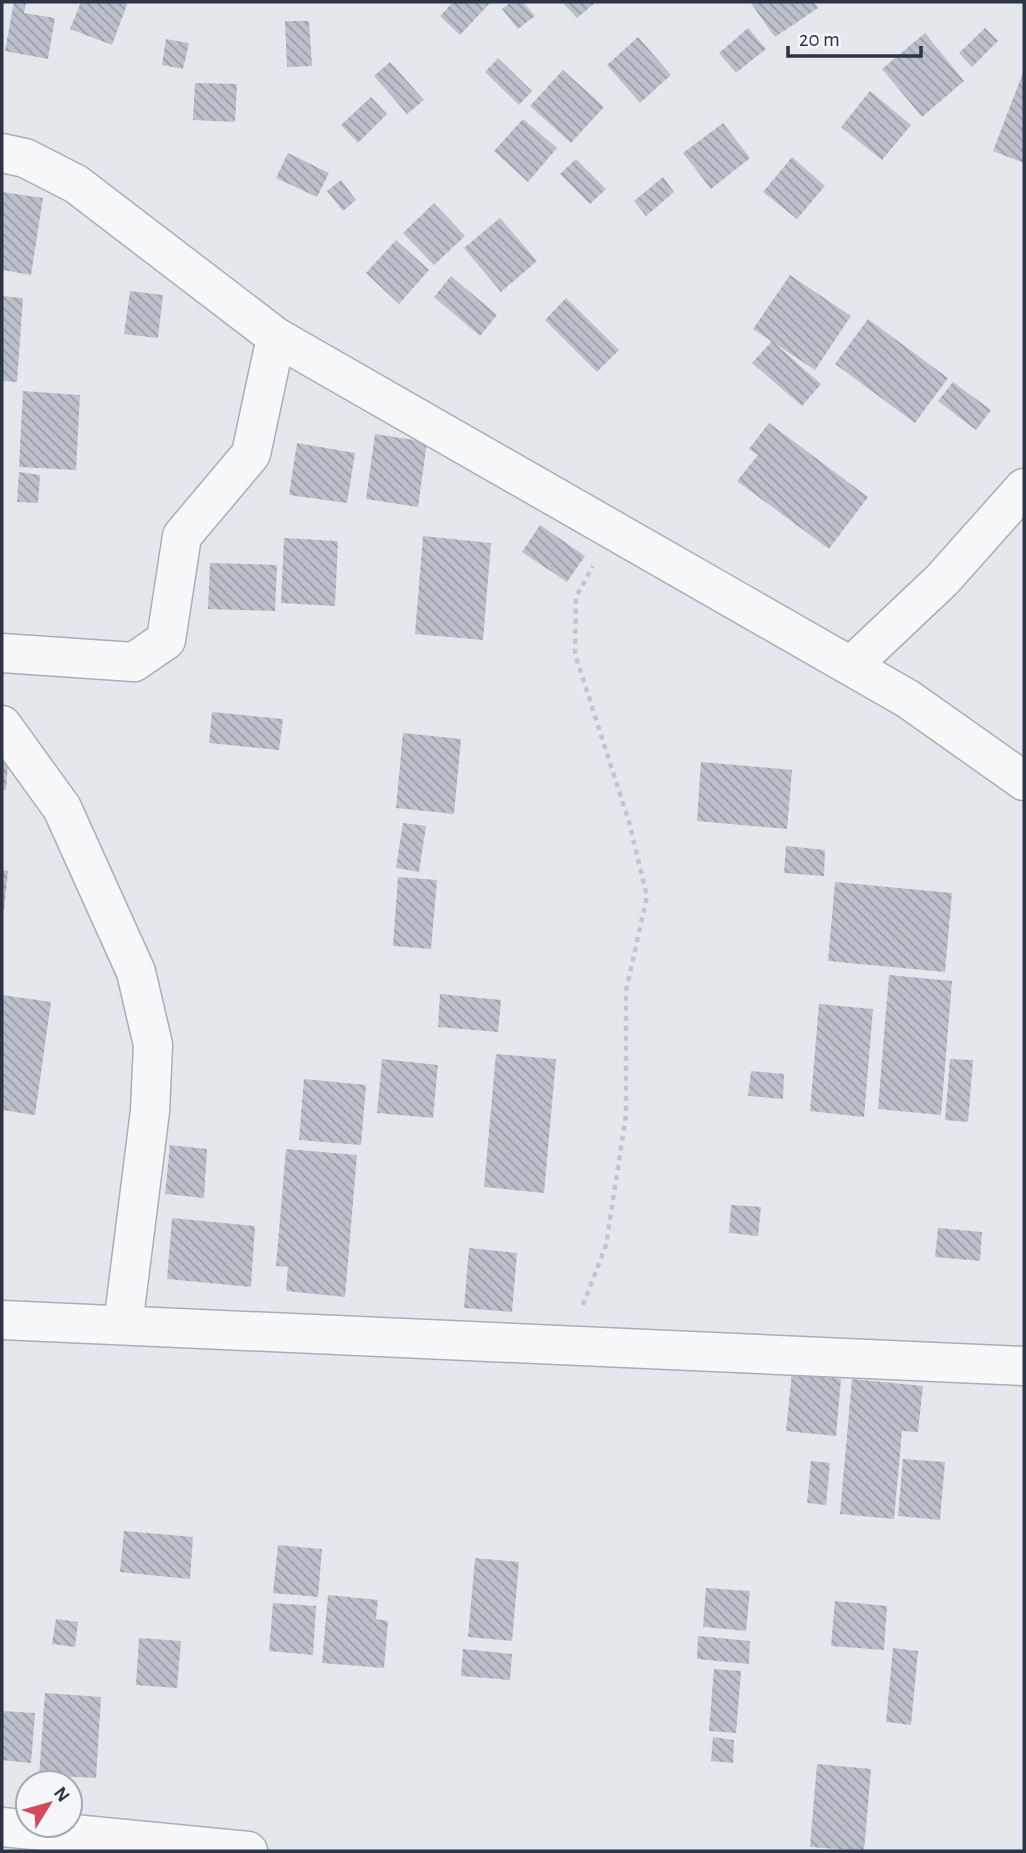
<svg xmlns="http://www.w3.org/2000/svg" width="1026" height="1853" viewBox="0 0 1026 1853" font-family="'Alegreya Sans',sans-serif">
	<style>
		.building { fill: url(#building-back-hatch) }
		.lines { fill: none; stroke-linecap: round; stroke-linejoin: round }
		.street-casing { stroke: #a9aeb7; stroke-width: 41 }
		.path { stroke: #c2c5cb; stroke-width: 4.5; stroke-dasharray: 5 5; stroke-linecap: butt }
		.street { stroke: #f7f8fa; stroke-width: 38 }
	</style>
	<defs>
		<pattern id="building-back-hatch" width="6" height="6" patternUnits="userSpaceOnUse" patternTransform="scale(1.75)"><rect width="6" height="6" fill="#bbc0ca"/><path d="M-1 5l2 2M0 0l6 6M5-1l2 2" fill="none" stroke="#989da6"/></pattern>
	</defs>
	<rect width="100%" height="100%" fill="#e4e7ec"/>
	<g class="building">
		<path d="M 14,2 L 26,2 L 24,13 L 55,18 L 48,59 L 5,51 Z"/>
		<path d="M 81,2 L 128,2 L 112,45 L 70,29 Z"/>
		<path d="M 453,2 L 491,2 L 460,35 L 440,16 Z"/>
		<path d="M 511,2 L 523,2 L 535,16 L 518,29 L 502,9 Z"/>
		<path d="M 562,2 L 596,2 L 577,18 Z"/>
		<path d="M 750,2 L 814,2 L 818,8 L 775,37 Z"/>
		<path d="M 285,21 L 309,21 L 312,66 L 287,67 Z"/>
		<path d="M 748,28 L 766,49 L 736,73 L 719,53 Z"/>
		<path d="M 985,28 L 998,41 L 972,67 L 959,53 Z"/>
		<path d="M 925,33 L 964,81 L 922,117 L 882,69 Z"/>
		<path d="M 638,37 L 671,75 L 640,103 L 607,65 Z"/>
		<path d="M 166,39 L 189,43 L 183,69 L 162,65 Z"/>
		<path d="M 498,58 L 532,91 L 519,105 L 485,72 Z"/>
		<path d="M 390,62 L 424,100 L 407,114 L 374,76 Z"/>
		<path d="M 563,70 L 604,107 L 571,143 L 530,106 Z"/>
		<path d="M 1024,70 L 1024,163 L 993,151 Z"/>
		<path d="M 195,83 L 237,84 L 235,122 L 193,120 Z"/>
		<path d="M 870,91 L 911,125 L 882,160 L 841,127 Z"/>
		<path d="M 371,97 L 387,114 L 358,143 L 341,125 Z"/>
		<path d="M 523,119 L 557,148 L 528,182 L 494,151 Z"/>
		<path d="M 723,123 L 750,158 L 711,189 L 683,153 Z"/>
		<path d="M 288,153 L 329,173 L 317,197 L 276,178 Z"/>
		<path d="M 792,157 L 825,186 L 797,219 L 763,192 Z"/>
		<path d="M 576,159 L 606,189 L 590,204 L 560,174 Z"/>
		<path d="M 663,177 L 674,192 L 646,216 L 634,201 Z"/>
		<path d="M 341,180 L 356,200 L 343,211 L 327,191 Z"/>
		<path d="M 2,192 L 43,198 L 31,275 L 2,270 Z"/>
		<path d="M 434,203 L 465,236 L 434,265 L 403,233 Z"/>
		<path d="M 500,218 L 537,261 L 501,292 L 464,248 Z"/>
		<path d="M 396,240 L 429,270 L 399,304 L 366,273 Z"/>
		<path d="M 790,275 L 851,316 L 815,370 L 753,329 Z"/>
		<path d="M 451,276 L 497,315 L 480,336 L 434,297 Z"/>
		<path d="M 130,291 L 163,295 L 158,338 L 124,334 Z"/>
		<path d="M 2,296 L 23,298 L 17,382 L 2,381 Z"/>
		<path d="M 566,298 L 619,350 L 597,372 L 545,320 Z"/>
		<path d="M 868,319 L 948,378 L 915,423 L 835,364 Z"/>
		<path d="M 772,341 L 821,384 L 802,406 L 752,363 Z"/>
		<path d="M 953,382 L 991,410 L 976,430 L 938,401 Z"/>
		<path d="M 23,391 L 80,395 L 76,470 L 19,467 Z"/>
		<path d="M 769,423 L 868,497 L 829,549 L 737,481 L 758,455 L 749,449 Z"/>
		<path d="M 375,434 L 427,442 L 418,507 L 366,499 Z"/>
		<path d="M 297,443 L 355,453 L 347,503 L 289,495 Z"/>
		<path d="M 19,472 L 40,475 L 38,503 L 17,502 Z"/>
		<path d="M 540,525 L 585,556 L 567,582 L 522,552 Z"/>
		<path d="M 423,536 L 491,543 L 483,640 L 415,634 Z"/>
		<path d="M 284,538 L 338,541 L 335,606 L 281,603 Z"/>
		<path d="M 210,563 L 277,565 L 275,611 L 208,609 Z"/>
		<path d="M 212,712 L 283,719 L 279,750 L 209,743 Z"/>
		<path d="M 403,733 L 461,739 L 454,814 L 396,808 Z"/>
		<path d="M 2,747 L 9,747 L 6,790 L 2,790 Z"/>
		<path d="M 701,762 L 792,770 L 787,829 L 697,821 Z"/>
		<path d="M 403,823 L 426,826 L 419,872 L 396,868 Z"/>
		<path d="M 786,846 L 825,850 L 824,876 L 784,873 Z"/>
		<path d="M 2,870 L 8,871 L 4,910 L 2,910 Z"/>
		<path d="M 398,877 L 437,880 L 431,949 L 393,946 Z"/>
		<path d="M 835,882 L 952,893 L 945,972 L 828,961 Z"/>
		<path d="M 889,975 L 952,981 L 941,1115 L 878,1109 Z"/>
		<path d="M 440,994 L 501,1000 L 498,1032 L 438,1027 Z"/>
		<path d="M 2,995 L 51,1002 L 35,1115 L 2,1110 Z"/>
		<path d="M 819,1004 L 873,1009 L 864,1117 L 810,1111 Z"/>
		<path d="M 496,1054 L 556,1059 L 544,1193 L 484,1187 Z"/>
		<path d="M 382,1059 L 438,1065 L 433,1118 L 377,1113 Z"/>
		<path d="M 950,1059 L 973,1060 L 968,1122 L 945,1120 Z"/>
		<path d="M 751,1071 L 784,1074 L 783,1099 L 748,1096 Z"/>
		<path d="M 304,1079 L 366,1085 L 361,1145 L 299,1140 Z"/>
		<path d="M 170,1145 L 207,1149 L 204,1198 L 165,1194 Z"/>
		<path d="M 286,1149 L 357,1155 L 345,1297 L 286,1291 L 288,1267 L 276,1266 Z"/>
		<path d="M 731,1205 L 761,1207 L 758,1236 L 729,1233 Z"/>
		<path d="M 172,1218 L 255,1226 L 251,1287 L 167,1279 Z"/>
		<path d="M 938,1228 L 982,1232 L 980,1261 L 935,1257 Z"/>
		<path d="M 469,1248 L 517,1253 L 512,1312 L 464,1308 Z"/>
		<path d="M 792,1373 L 841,1379 L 836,1436 L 786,1431 Z"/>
		<path d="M 852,1379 L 923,1386 L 918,1432 L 902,1431 L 894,1519 L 840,1514 Z"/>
		<path d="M 903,1459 L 945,1462 L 940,1520 L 898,1516 Z"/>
		<path d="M 811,1461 L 830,1463 L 826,1505 L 807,1503 Z"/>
		<path d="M 124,1531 L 193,1537 L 190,1579 L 120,1572 Z"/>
		<path d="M 278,1545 L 322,1549 L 318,1597 L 273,1593 Z"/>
		<path d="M 475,1558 L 519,1562 L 512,1641 L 468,1637 Z"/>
		<path d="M 706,1588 L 750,1591 L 746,1631 L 703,1627 Z"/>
		<path d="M 328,1595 L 378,1600 L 376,1619 L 388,1621 L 384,1668 L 322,1663 Z"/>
		<path d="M 835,1601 L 887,1606 L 884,1650 L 831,1646 Z"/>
		<path d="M 273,1603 L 316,1606 L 313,1655 L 269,1651 Z"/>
		<path d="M 56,1619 L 78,1622 L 75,1647 L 52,1644 Z"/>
		<path d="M 698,1636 L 750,1641 L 749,1664 L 697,1659 Z"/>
		<path d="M 139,1638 L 181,1641 L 177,1688 L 136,1685 Z"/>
		<path d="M 893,1648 L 918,1651 L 911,1725 L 886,1722 Z"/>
		<path d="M 463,1649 L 512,1654 L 510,1680 L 461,1676 Z"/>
		<path d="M 714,1669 L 741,1671 L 736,1733 L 709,1731 Z"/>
		<path d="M 45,1693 L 101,1697 L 96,1778 L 39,1775 Z"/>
		<path d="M 2,1711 L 35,1713 L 31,1763 L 2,1760 Z"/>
		<path d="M 713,1737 L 734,1740 L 733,1763 L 711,1761 Z"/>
		<path d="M 817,1764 L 871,1769 L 864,1851 L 810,1847 Z"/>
	</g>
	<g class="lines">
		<g class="street-casing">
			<g id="street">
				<path d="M 2,153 L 25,158 L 76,184 L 276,337 L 908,699 L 1024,781"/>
				<path d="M 2,653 L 134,662 L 166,640 L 182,536 L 251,454 L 276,337"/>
				<path d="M 851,666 L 942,580 L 1024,488"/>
				<path d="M 2,725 L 62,808 L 136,972 L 153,1045 L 150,1111 L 123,1325"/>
				<path d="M 2,1320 L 1024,1366"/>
				<path d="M 2,1827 L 248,1851"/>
			</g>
		</g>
		<path class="path" d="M 583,1305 L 606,1245 L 626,1115 L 626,991 L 647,896 L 629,822 L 575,654 L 576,597 L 593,566"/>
		<use href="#street" class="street"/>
	</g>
	<rect width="1026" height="1853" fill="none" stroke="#2b3445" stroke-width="7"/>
	<g transform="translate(49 1804) rotate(53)"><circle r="33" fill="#f4f6f9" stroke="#a4a8b1" stroke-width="2"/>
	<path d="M0-5L12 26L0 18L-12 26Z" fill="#d1495b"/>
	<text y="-10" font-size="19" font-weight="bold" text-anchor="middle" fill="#2b3445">N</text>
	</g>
	<path d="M788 46v10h133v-10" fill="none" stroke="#2b3445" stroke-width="3.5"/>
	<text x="799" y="46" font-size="21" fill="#2b3445" stroke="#f4f6f9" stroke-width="5" paint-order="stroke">20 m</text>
</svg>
